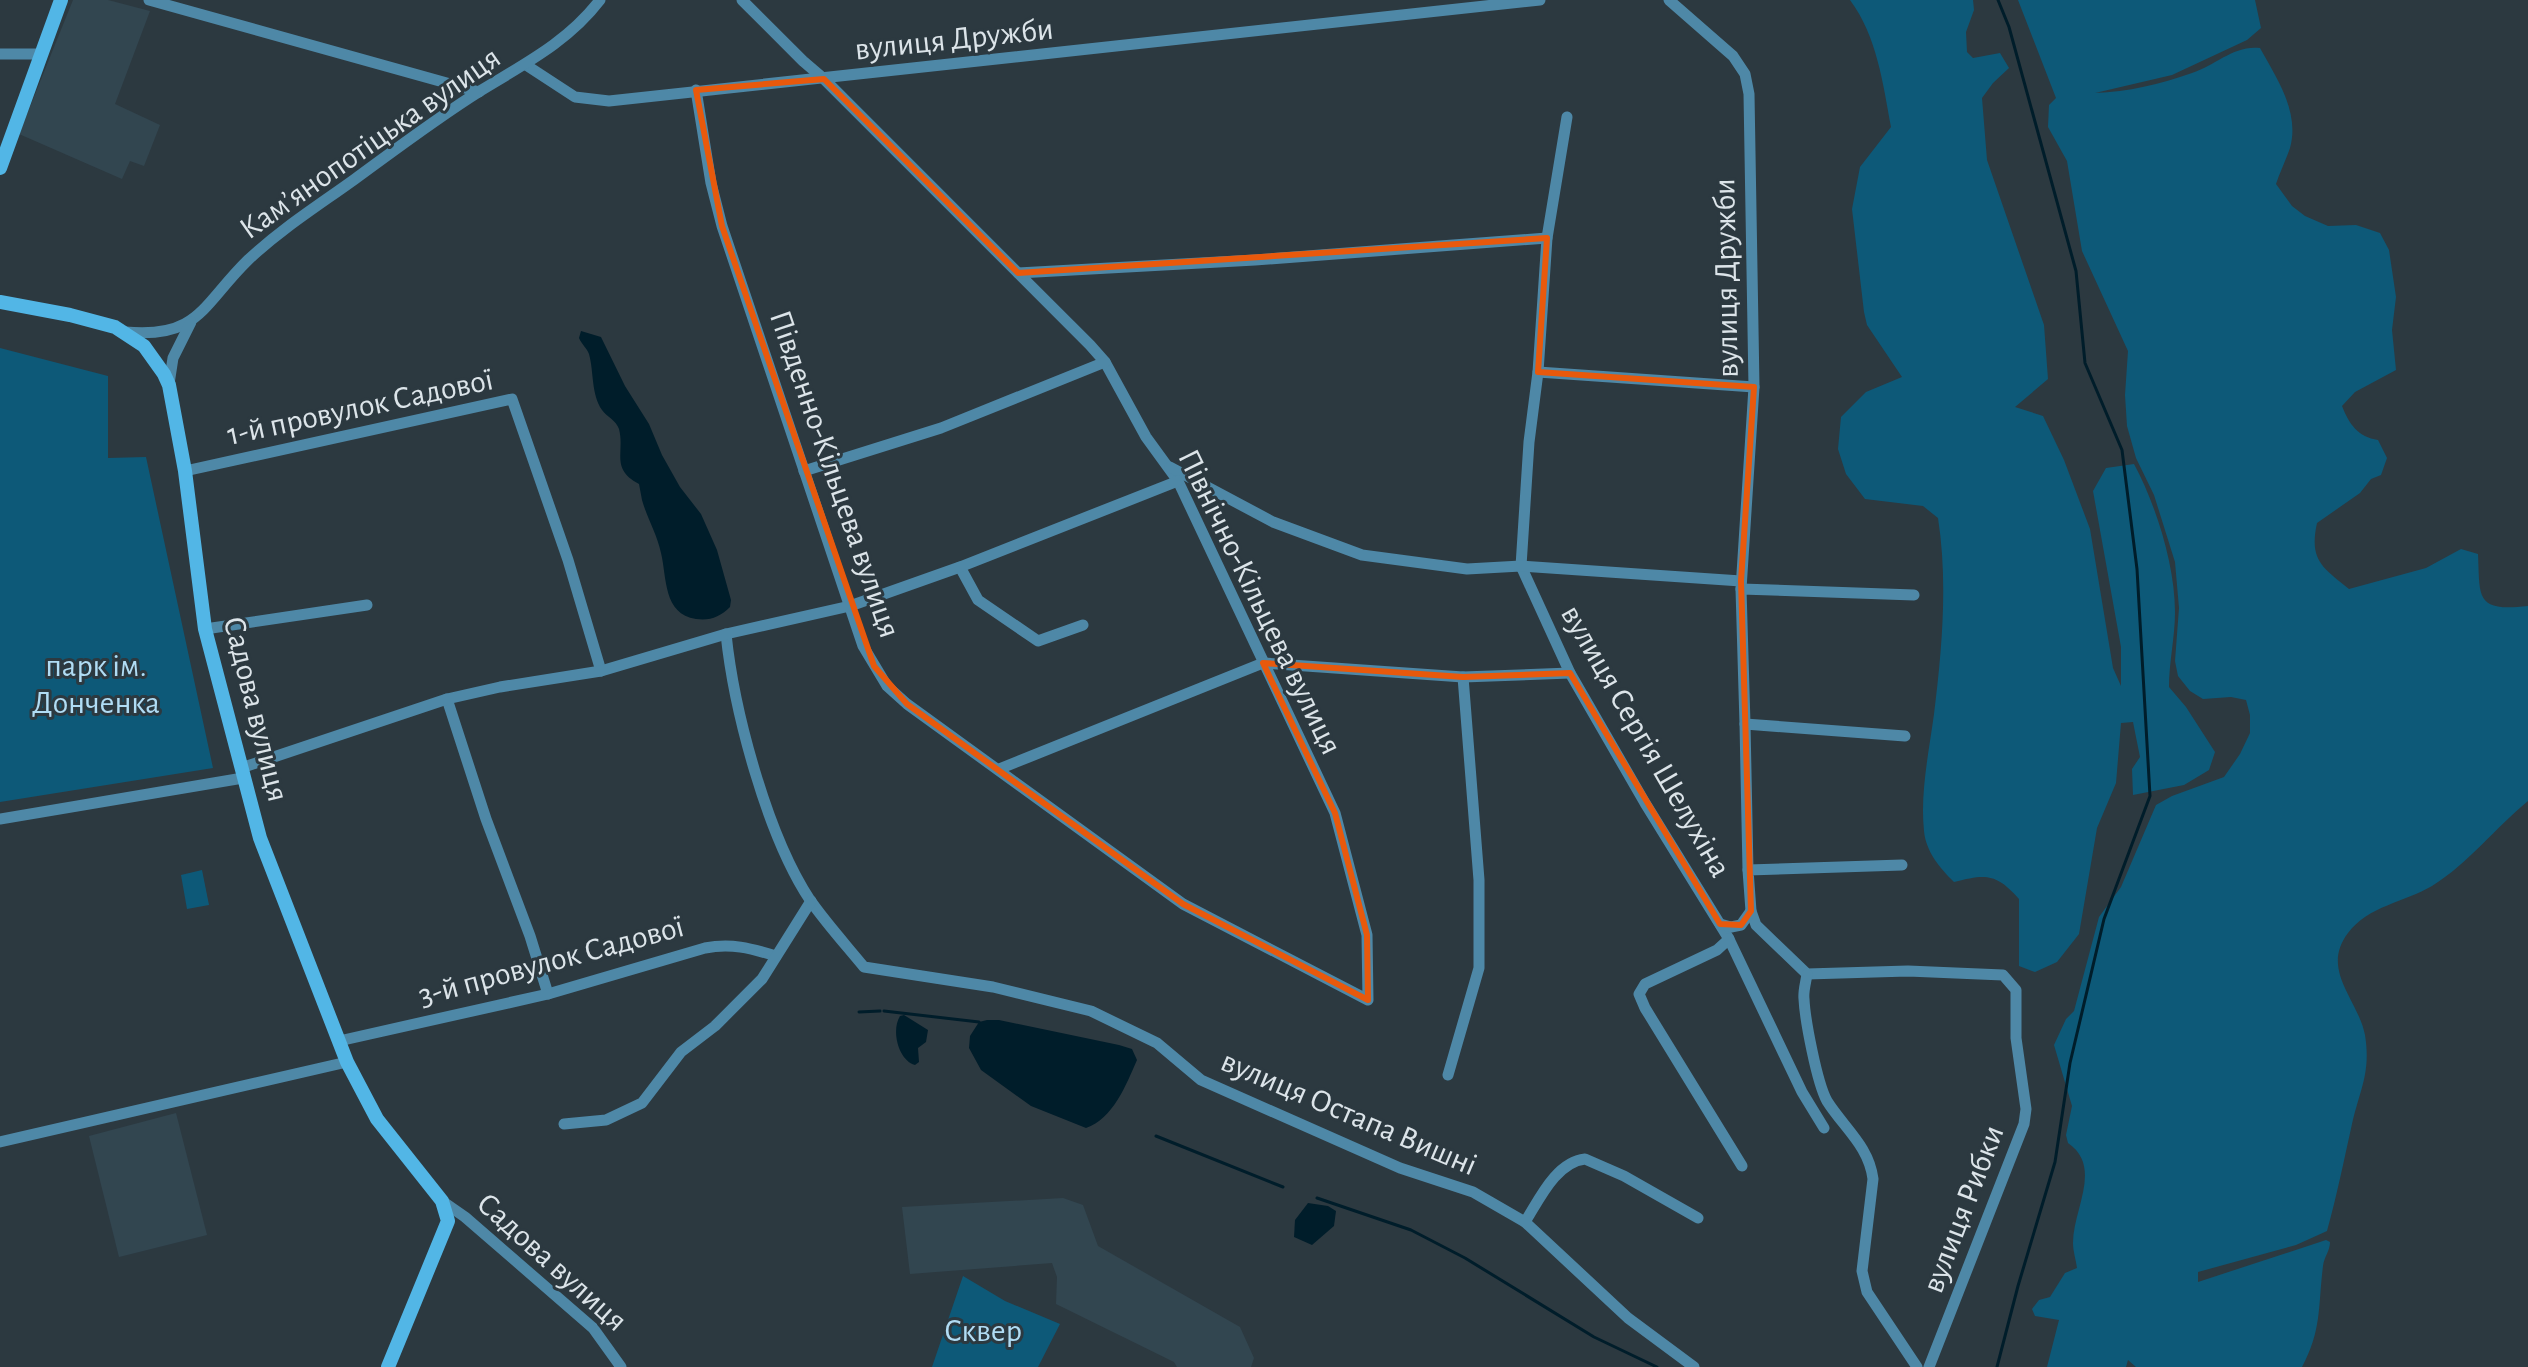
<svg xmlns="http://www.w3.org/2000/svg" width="2528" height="1367" viewBox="0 0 2528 1367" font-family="'Alegreya Sans',sans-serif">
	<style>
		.built { fill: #324650 }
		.green { fill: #0d5978 }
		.water { fill: #001d2a }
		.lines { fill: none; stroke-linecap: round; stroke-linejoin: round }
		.stream { stroke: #001d2a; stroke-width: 3 }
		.street { stroke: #4e88a7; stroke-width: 11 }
		.secondary { stroke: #52b6e6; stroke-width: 14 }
		.marked { fill: none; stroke: #e8590c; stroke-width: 6; stroke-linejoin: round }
		.labels { text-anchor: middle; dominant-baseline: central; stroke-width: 6; stroke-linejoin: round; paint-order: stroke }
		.street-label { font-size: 32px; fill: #dce4e9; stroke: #2c3940 }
		.park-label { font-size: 32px; fill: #b0dcf4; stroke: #2c3940 }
	</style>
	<rect width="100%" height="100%" fill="#2c3940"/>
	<g class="built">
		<path d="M 73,0 L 108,0 L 150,11 L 115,104 L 160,125 L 144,166 L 130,161 L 122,179 L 19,134 Z"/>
		<path d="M 176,1113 L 207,1235 L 119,1257 L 89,1136 Z"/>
		<path d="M 1063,1198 L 1083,1205 L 1098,1246 L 1240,1327 L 1254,1358 L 1251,1367 L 1177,1367 L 1174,1362 L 1056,1304 L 1057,1277 L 1052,1263 L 910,1274 L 902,1207 Z"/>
	</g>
	<g class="green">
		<path d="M 1850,0 L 1973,0 L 1974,10 L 1966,32 L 1967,52 L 1973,58 L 2000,53 L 2009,68 L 1993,83 L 1982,98 L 1987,160 L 2044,325 L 2048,379 L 2015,407 L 2043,416 L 2064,460 L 2090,529 L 2113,668 L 2121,686 L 2121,647 L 2093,491 L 2106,468 L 2134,464 C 2156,505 2175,565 2175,612 C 2175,637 2169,662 2169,687 L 2186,707 L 2215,752 L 2209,770 L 2184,785 L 2133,795 L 2132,769 L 2140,757 L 2133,722 L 2121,723 L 2116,783 L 2097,828 L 2079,934 L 2057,962 L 2035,972 L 2019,966 L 2019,899 C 1996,873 1986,874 1954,882 C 1940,868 1926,852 1924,831 C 1920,792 1929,752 1934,714 C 1942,650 1948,582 1938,518 L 1923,506 L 1865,499 L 1846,474 L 1838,449 L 1841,417 L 1866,392 L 1902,377 L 1867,325 L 1864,312 L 1852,209 L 1860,167 L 1891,127 C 1883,84 1877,36 1850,0 Z"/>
		<path d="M 2018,0 L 2255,0 L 2261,28 L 2247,40 L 2172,75 L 2095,93 C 2128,92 2160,84 2192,73 C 2216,65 2234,45 2260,48 C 2277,79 2300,112 2290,148 C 2286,160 2280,172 2276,184 L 2292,206 L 2305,216 L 2328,226 L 2356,225 L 2380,233 L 2389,250 L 2396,297 L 2392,330 L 2396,370 L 2355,392 L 2342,406 C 2349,424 2358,437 2378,440 L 2387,458 L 2381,475 L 2371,479 L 2360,493 L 2317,523 C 2309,560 2322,567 2349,589 L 2426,568 L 2461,549 L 2478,554 C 2480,598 2475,612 2528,606 L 2528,801 C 2495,828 2469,863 2432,886 C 2405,902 2368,906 2348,933 C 2320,970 2358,999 2365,1035 C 2371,1073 2360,1089 2352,1124 C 2344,1160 2337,1195 2327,1231 L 2296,1245 L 2198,1272 L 2198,1282 L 2326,1240 L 2330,1242 C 2330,1251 2324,1257 2323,1266 C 2318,1306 2322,1330 2302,1367 L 2136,1367 L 2128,1360 L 2126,1367 L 2047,1367 L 2059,1320 L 2035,1316 L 2032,1309 L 2039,1300 L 2050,1297 L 2065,1273 L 2077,1268 C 2076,1260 2073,1251 2073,1243 C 2073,1209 2103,1167 2068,1143 L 2066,1135 L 2072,1106 L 2054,1045 L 2066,1019 L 2074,1011 L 2099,917 L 2121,887 L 2156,805 L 2172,796 L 2224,777 L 2240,754 L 2250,733 L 2250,715 L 2246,700 L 2231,697 L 2203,699 L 2190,691 L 2178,676 L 2175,661 L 2179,608 L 2175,562 L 2154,495 L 2136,458 L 2127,426 L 2125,395 L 2128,351 L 2082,251 L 2067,161 L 2048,127 L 2049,105 L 2056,98 Z"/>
		<path d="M 0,348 L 108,376 L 108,458 L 146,457 L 213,768 L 0,802 Z"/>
		<path d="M 202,870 L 209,905 L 187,909 L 181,875 Z"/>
		<path d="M 963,1276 L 1005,1301 L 1060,1324 L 1038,1367 L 932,1367 Z"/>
	</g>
	<g class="water">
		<path d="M 581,331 L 601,337 L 625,386 L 649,424 L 662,455 L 680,487 L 701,514 L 717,550 L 731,600 L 730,607 C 720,617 710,621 696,619 C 663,614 667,578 661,553 C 657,534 647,518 642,500 L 639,484 C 610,469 625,452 619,429 C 616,420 607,417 602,410 C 591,394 594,372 589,354 C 587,348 582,345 579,338 Z"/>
		<path d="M 904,1015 L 928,1030 L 926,1042 L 918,1048 L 919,1062 L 915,1065 C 898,1060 891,1030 900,1016 Z"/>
		<path d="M 987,1020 L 999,1020 L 1119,1045 L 1132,1049 L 1137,1060 C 1126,1085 1113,1119 1086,1128 L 1031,1106 L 981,1070 L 969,1048 L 970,1036 L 979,1022 Z"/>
		<path d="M 1308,1203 L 1328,1206 L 1336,1211 L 1334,1226 L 1312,1245 L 1294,1237 L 1295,1220 Z"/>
	</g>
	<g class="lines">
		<g class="stream">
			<path d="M 884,1011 L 979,1022"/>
			<path d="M 859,1012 L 880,1011"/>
			<path d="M 1156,1136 L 1283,1187"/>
			<path d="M 1317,1198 L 1411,1230 L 1465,1258 L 1594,1337 L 1657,1367"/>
			<path d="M 1997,1367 L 2018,1286 L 2055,1162 L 2070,1063 L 2104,919 L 2150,796 L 2137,569 L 2122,450 L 2085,363 L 2076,271 L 2009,27 L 1998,0"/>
		</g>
		<g class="street">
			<path d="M 149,0 L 479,92"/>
			<path d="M 1669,0 L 1733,56 L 1745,74 L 1749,94 L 1754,387 L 1741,589"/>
			<path d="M 0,54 L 42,54"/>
			<path d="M 526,65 L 575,97 L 609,101 L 1540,0"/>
			<path d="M 696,90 L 711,183 L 722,226 L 863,646 L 887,686 L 907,704 L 1183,904 L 1368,1000 L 1367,935 L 1335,813 L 1178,481 L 1146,437 L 1105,362 L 1090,345 L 824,79 L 803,61 L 742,0"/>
			<path d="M 1567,117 L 1547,238 L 1538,372 L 1529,442 L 1521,566 L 1570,673 L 1645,803 L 1729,939 L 1802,1092 L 1824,1128"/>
			<path d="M 1018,273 L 1255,260 L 1547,238"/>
			<path d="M 125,332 C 199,339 202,305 248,260 C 281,229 319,205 355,179 C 396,149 437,118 480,91 C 524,64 568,42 600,0"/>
			<path d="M 1538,372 L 1754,387"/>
			<path d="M 169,384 L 173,358 L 191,322"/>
			<path d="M 1170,467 L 1273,522 L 1362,555 L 1467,569 L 1521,566 L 1741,581"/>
			<path d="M 185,471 L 512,399 L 568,560 L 601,671"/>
			<path d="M 804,471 L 941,428 L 1105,362"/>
			<path d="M 960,567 L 978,600 L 1038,641 L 1083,625"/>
			<path d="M 205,629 L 367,605"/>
			<path d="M 726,634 C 734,711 767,835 810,900 C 826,923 846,945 864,967 L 993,987 L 1091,1011 L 1157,1043 L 1201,1080 L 1400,1168 L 1473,1192 L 1525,1222"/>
			<path d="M 447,699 L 486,819 L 530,936 L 548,994"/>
			<path d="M 1745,724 L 1741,589 L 1914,595"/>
			<path d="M 241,768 L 447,699 L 500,687 L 601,671 L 726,634 L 850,606 L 960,567 L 1178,481"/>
			<path d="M 999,769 L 1263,663 L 1463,677 L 1570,673"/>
			<path d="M 0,819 L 243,778"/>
			<path d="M 1902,865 L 1748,870 L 1751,911 L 1756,925 L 1807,974 L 1908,971 L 2003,975 L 2016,990 L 2016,1038 L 2026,1109 L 2024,1124 L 1929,1367"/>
			<path d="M 1748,870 L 1745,724 L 1905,736"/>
			<path d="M 1720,924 L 1731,927 L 1741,925 L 1751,911"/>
			<path d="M 1729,939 L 1717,950 L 1645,984 L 1639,994 L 1645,1008 L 1742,1166"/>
			<path d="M 1807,974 C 1806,982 1803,991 1804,999 C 1805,1020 1817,1083 1827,1101 C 1844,1128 1869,1146 1873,1179 L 1862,1271 L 1867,1292 L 1917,1367"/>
			<path d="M 339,1041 L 548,994 L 705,948 C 731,943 750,948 776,956"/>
			<path d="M 1448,1075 L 1479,968 L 1479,880 L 1463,677"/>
			<path d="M 564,1124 L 606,1120 L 642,1103 L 681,1052 L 715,1026 L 762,979 L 811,901"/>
			<path d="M 0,1142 L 347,1062"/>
			<path d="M 442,1201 L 465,1217 L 593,1328 L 621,1367"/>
			<path d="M 1694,1367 L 1628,1318 L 1525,1222 C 1539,1200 1556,1162 1585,1159 L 1624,1176 L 1698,1218"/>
		</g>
		<g class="secondary">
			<path d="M 0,168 L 61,0"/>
			<path d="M 0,302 L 70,315 L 115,327 L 144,346 L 164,374 L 169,385 L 185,471 L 205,629 L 260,838 L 347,1062 L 377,1119 L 442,1201 L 448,1221 L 388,1367"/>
		</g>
	</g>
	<path class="marked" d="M 824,79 L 1018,273 L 1547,238 L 1538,372 L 1754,387 L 1741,581 L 1751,911 L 1741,925 L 1720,924 L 1570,673 L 1463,677 L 1263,663 L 1335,813 L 1367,935 L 1368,1000 L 1183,904 L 907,704 L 874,666 L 722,226 L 696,90 Z"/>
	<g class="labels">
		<g class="street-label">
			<text transform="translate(954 39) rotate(-6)">вулиця Дружби</text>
			<text transform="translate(370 143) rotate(-35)">Камʼянопотіцька вулиця</text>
			<text transform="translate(1726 278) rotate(-91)">вулиця Дружби</text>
			<text transform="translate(360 407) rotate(-12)">1-й провулок Садової</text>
			<text transform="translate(835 474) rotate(71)">Південно-Кільцева вулиця</text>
			<text transform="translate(1260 602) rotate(64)">Північно-Кільцева вулиця</text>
			<text transform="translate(256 709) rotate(76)">Садова вулиця</text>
			<text transform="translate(1646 741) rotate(60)">вулиця Сергія Шелухіна</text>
			<text transform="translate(551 961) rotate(-15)">3-й провулок Садової</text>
			<text transform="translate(1349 1113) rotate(23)">вулиця Остапа Вишні</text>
			<text transform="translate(1963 1209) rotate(-69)">вулиця Рибки</text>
			<text transform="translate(552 1262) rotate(42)">Садова вулиця</text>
		</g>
		<g class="park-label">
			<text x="96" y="666">парк ім.<tspan x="96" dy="37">Донченка</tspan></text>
			<text x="983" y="1331">Сквер</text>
		</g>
	</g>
</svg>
